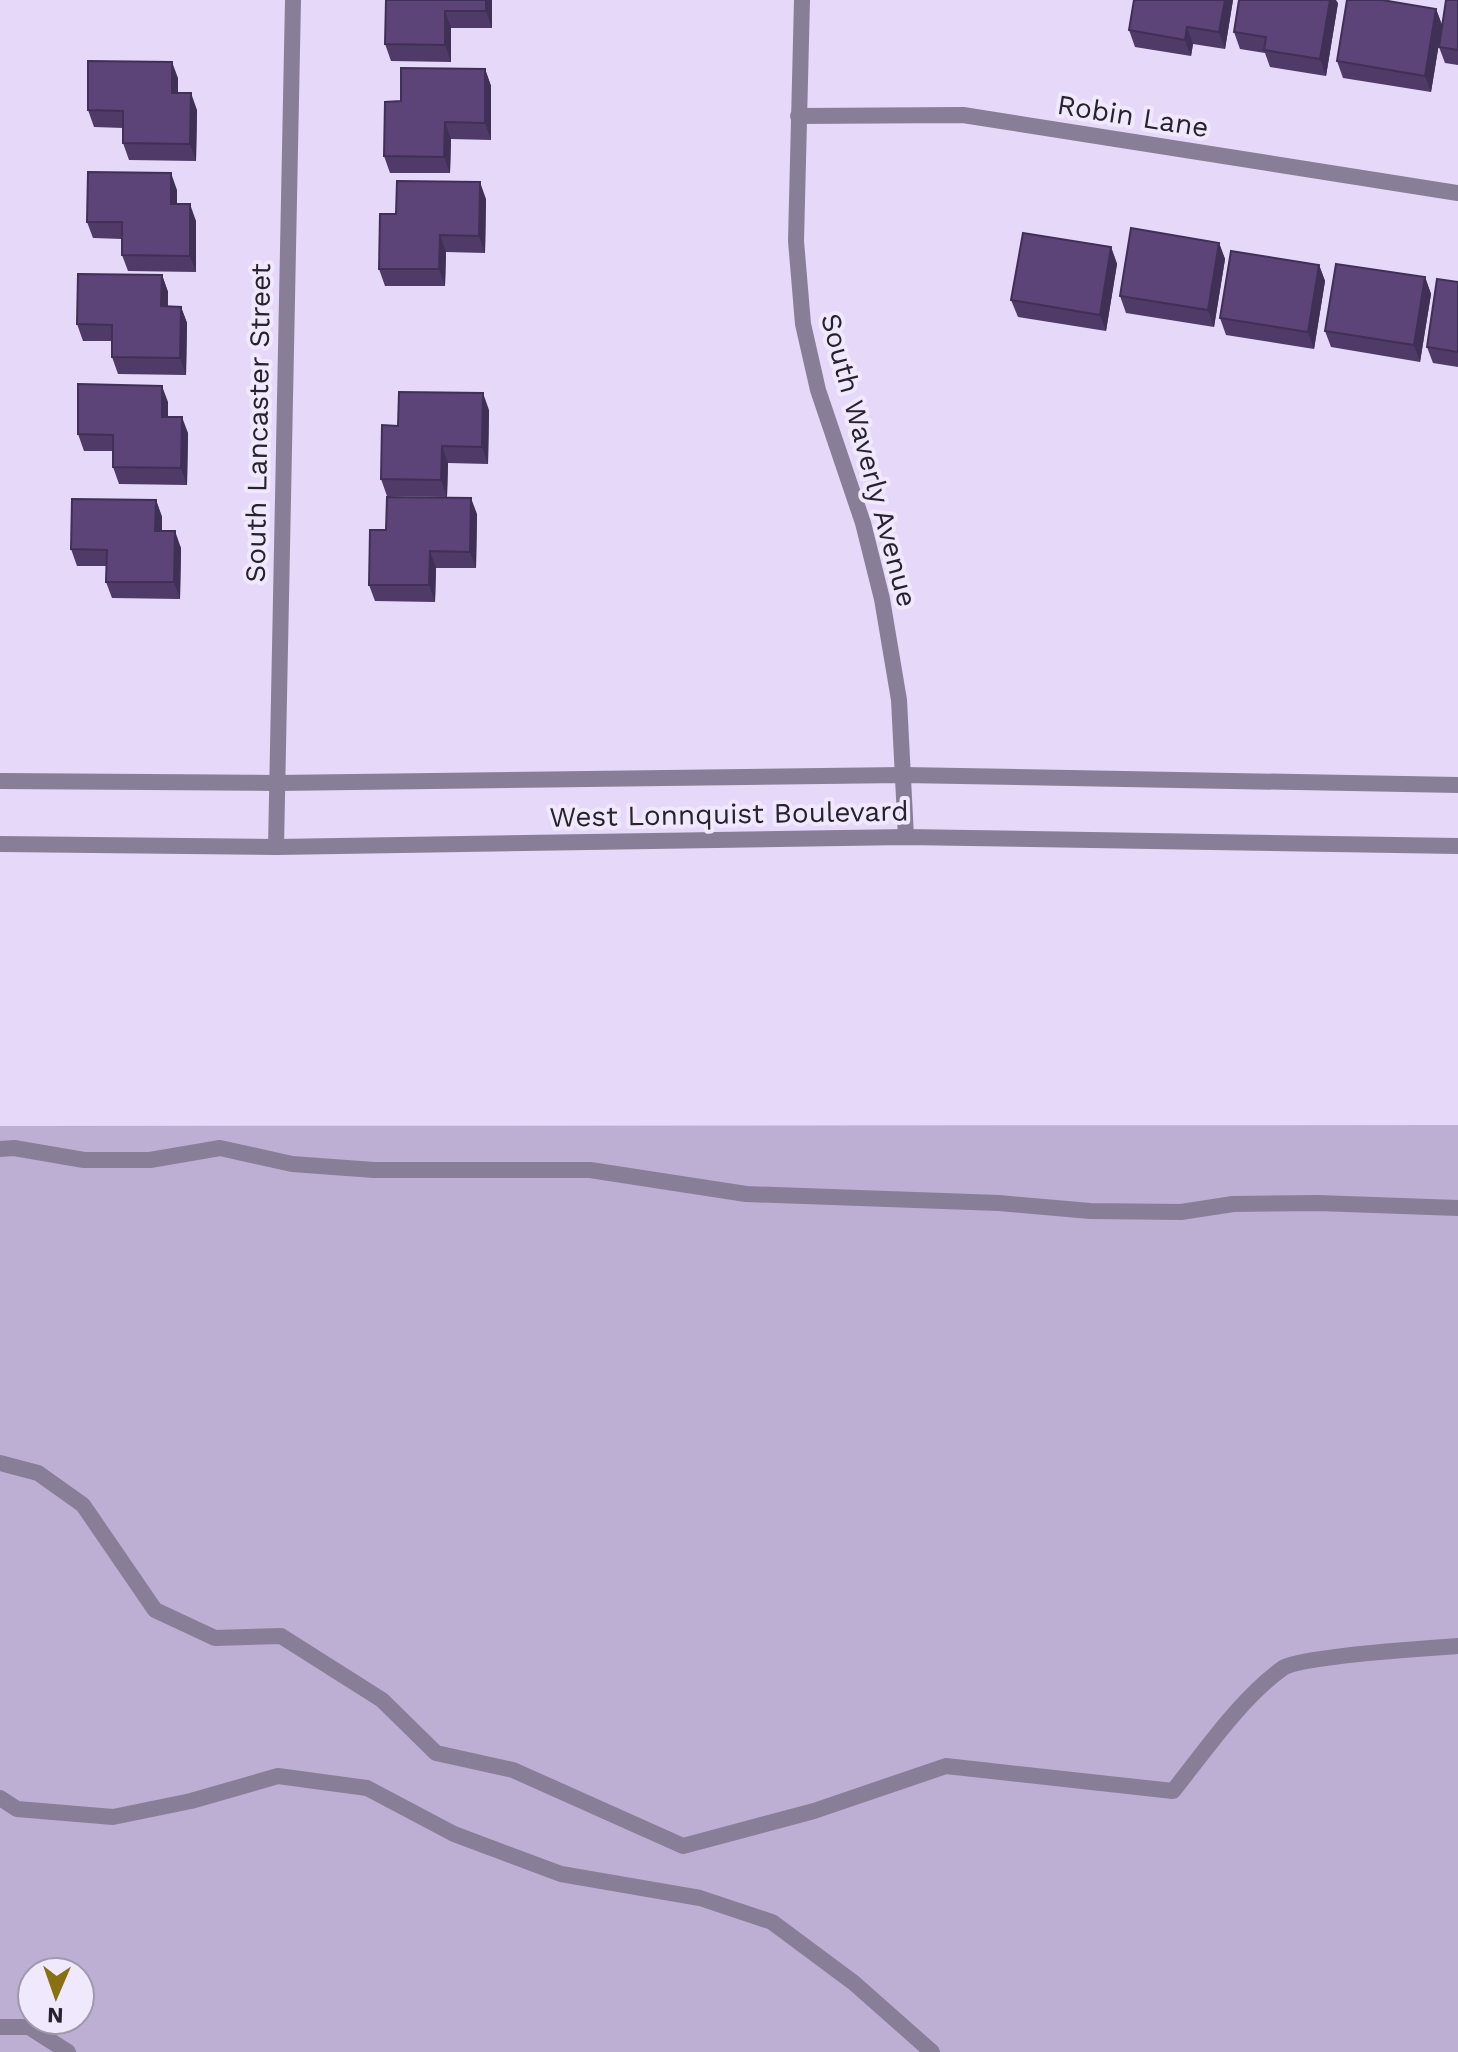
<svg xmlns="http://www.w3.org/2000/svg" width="1458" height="2052" viewBox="0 0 1458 2052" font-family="'Work Sans',sans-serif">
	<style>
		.green { fill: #bdaed3; fill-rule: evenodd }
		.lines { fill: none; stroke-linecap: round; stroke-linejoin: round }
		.service { stroke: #897e98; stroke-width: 16 }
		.minor { stroke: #897e98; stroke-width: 16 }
		.wall { fill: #4f3a68 }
		.shaded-wall { fill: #403055 }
		.building { fill: #5c4479; stroke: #403055; stroke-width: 2 }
		.labels { text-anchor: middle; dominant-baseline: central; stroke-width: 8; stroke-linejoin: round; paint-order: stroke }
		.street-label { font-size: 28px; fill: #27222e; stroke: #f0e8fc }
	</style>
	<rect width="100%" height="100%" fill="#e5d8f9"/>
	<path class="green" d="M 1458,1125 L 1458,2052 L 0,2052 L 0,1126 ZM 32,1972 L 80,1972 L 80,2020 L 32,2020 Z"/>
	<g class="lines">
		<g class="service">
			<path d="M 0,1149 L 14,1148 L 84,1160 L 150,1160 L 220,1148 L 292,1164 L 374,1170 L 590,1170 L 746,1194 L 999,1203 L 1090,1211 L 1181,1212 L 1233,1204 L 1318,1203 L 1458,1208"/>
			<path d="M 0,1463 L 38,1473 L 83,1505 L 155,1610 L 215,1638 L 281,1636 L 382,1700 L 436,1753 L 513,1770 L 683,1846 L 814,1811 L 946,1766 L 1173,1791 C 1205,1751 1241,1698 1283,1668 C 1301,1656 1429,1648 1458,1646"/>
			<path d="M 0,1798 L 17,1809 L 113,1817 L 191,1801 L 278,1776 L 367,1788 L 454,1834 L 561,1874 L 700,1898 L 772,1922 L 854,1983 L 932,2052"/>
			<path d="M 0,2027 L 29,2027 L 68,2052"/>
		</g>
		<g class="minor">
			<path d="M 802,0 L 796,241 L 803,324 L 818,390 L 863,523 L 882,599 L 899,700 L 906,837"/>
			<path d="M 798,116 L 963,115 L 1458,193"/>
			<path d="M 0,781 L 276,783 L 903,775 L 1458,785"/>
			<path d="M 0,844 L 276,847 L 906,837 L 1458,846"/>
			<path d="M 276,847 L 293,0"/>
		</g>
	</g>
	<g class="wall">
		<path d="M 386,0 L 492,0 L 492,28 L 451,28 L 451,62 L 391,61 L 385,44 Z"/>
		<path d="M 1134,0 L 1233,0 L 1225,49 L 1193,44 L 1191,56 L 1135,47 L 1129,30 Z"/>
		<path d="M 1458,0 L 1458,65 L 1445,63 L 1439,47 Z"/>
		<path d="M 1338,3 L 1326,76 L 1270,67 L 1265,53 L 1240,49 L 1234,32 Z"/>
		<path d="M 1436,9 L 1442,25 L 1431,92 L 1343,78 L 1337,61 Z"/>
		<path d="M 485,69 L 491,86 L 491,140 L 451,139 L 450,173 L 390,173 L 384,156 L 401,101 Z"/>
		<path d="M 178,78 L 178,93 L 197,110 L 196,161 L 129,160 L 123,143 L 123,128 L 94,127 L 88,110 Z"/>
		<path d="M 177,190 L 177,204 L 196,221 L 196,272 L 128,271 L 122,255 L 122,239 L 93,238 L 87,222 Z"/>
		<path d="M 486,199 L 485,253 L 446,252 L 445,286 L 385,286 L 379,269 L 396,214 Z"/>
		<path d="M 1219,243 L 1225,259 L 1214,327 L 1126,313 L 1120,296 Z"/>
		<path d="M 1111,247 L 1117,264 L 1106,331 L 1018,317 L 1011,300 Z"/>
		<path d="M 1319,265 L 1325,281 L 1314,349 L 1226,335 L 1220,318 Z"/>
		<path d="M 162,275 L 168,292 L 168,306 L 181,307 L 187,323 L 186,375 L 118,374 L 112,357 L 112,341 L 83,341 L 77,324 Z"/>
		<path d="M 1425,277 L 1431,294 L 1420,362 L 1331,347 L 1325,331 Z"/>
		<path d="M 1458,282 L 1458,367 L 1433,363 L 1427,347 Z"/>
		<path d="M 168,402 L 168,417 L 188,433 L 187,485 L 119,484 L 113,467 L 113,451 L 84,451 L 78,434 Z"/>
		<path d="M 489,410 L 488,464 L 448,463 L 447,497 L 387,496 L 381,479 L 398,426 Z"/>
		<path d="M 156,500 L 162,517 L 162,531 L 181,548 L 180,599 L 112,598 L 106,582 L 106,566 L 77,566 L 71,549 Z"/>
		<path d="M 477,514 L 476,568 L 436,568 L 435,602 L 375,601 L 369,585 L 386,530 Z"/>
	</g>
	<g class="shaded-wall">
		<path d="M 486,0 L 492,0 L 492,28 L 486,11 Z"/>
		<path d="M 1225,0 L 1233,0 L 1225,49 L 1219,32 Z"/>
		<path d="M 1330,0 L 1336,0 L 1338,3 L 1326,76 L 1320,59 Z"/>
		<path d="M 1436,9 L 1442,25 L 1431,92 L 1425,76 Z"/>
		<path d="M 445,11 L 451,28 L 451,62 L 445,45 Z"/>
		<path d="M 1187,27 L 1193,44 L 1191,56 L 1185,40 Z"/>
		<path d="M 172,62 L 178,78 L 178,109 L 172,93 Z"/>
		<path d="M 485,69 L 491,86 L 491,140 L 485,123 Z"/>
		<path d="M 191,93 L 197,110 L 196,161 L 190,144 Z"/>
		<path d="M 445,122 L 451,139 L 450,173 L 444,157 Z"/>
		<path d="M 171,173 L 177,190 L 177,221 L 171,204 Z"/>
		<path d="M 480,182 L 486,199 L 485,253 L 479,236 Z"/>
		<path d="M 190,204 L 196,221 L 196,272 L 190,256 Z"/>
		<path d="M 440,235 L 446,252 L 445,286 L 439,269 Z"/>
		<path d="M 1219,243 L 1225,259 L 1214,327 L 1208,310 Z"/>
		<path d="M 1111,247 L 1117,264 L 1106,331 L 1100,315 Z"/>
		<path d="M 1319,265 L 1325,281 L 1314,349 L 1308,332 Z"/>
		<path d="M 162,275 L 168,292 L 167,323 L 161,306 Z"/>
		<path d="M 1425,277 L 1431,294 L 1420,362 L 1414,345 Z"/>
		<path d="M 181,307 L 187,323 L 186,375 L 180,358 Z"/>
		<path d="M 162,386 L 168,402 L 168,433 L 162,417 Z"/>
		<path d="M 483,393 L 489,410 L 488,464 L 482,447 Z"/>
		<path d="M 182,417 L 188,433 L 187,485 L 181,468 Z"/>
		<path d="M 442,446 L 448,463 L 447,497 L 441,480 Z"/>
		<path d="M 471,498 L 477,514 L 476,568 L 470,552 Z"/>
		<path d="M 156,500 L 162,517 L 162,547 L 155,531 Z"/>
		<path d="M 175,531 L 181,548 L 180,599 L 174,582 Z"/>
		<path d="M 430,551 L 436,568 L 435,602 L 429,585 Z"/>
	</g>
	<g class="building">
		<path d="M 386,0 L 486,0 L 486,11 L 445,11 L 445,45 L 385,44 Z"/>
		<path d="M 1134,0 L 1225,0 L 1219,32 L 1187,27 L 1185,40 L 1129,30 Z"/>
		<path d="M 1239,0 L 1330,0 L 1320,59 L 1264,50 L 1266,37 L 1234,32 Z"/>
		<path d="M 1347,0 L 1382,0 L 1436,9 L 1425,76 L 1337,61 Z"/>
		<path d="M 1446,0 L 1458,0 L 1458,50 L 1439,47 Z"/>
		<path d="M 88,61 L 172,62 L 172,93 L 191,93 L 190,144 L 123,143 L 123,111 L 88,110 Z"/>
		<path d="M 401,68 L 485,69 L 485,123 L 445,122 L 444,157 L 384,156 L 385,102 L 401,101 Z"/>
		<path d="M 88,172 L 171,173 L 171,204 L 190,204 L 190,256 L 122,255 L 122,222 L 87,222 Z"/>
		<path d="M 397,181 L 480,182 L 479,236 L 440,235 L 439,269 L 379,269 L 380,214 L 396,214 Z"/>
		<path d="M 1131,228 L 1219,243 L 1208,310 L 1120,296 Z"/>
		<path d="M 1023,233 L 1111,247 L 1100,315 L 1011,300 Z"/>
		<path d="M 1231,251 L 1319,265 L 1308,332 L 1220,318 Z"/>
		<path d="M 1336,264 L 1425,277 L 1414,345 L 1325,331 Z"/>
		<path d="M 78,274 L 162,275 L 161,306 L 181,307 L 180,358 L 112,357 L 112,325 L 77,324 Z"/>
		<path d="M 1437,279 L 1458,282 L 1458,352 L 1427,347 Z"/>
		<path d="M 78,384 L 162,386 L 162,417 L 182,417 L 181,468 L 113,467 L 113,435 L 78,434 Z"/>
		<path d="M 399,392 L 483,393 L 482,447 L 442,446 L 441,480 L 381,479 L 382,425 L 398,426 Z"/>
		<path d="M 387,497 L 471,498 L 470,552 L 430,551 L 429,585 L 369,585 L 370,530 L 386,530 Z"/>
		<path d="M 72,499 L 156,500 L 155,531 L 175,531 L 174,582 L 106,582 L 107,550 L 71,549 Z"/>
	</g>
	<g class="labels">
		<g class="street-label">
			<text transform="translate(1133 116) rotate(9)">Robin Lane</text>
			<text transform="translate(258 423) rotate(-89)">South Lancaster Street</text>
			<text transform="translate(869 460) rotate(75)">South Waverly Avenue</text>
			<text transform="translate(729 814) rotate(-1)">West Lonnquist Boulevard</text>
		</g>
	</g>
	<g transform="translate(56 1996) rotate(182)"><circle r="38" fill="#f0e8fc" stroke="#a099aa" stroke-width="2"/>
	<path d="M0-6L14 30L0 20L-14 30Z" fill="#887112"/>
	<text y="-12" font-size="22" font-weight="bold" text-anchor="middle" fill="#27222e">N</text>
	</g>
</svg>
